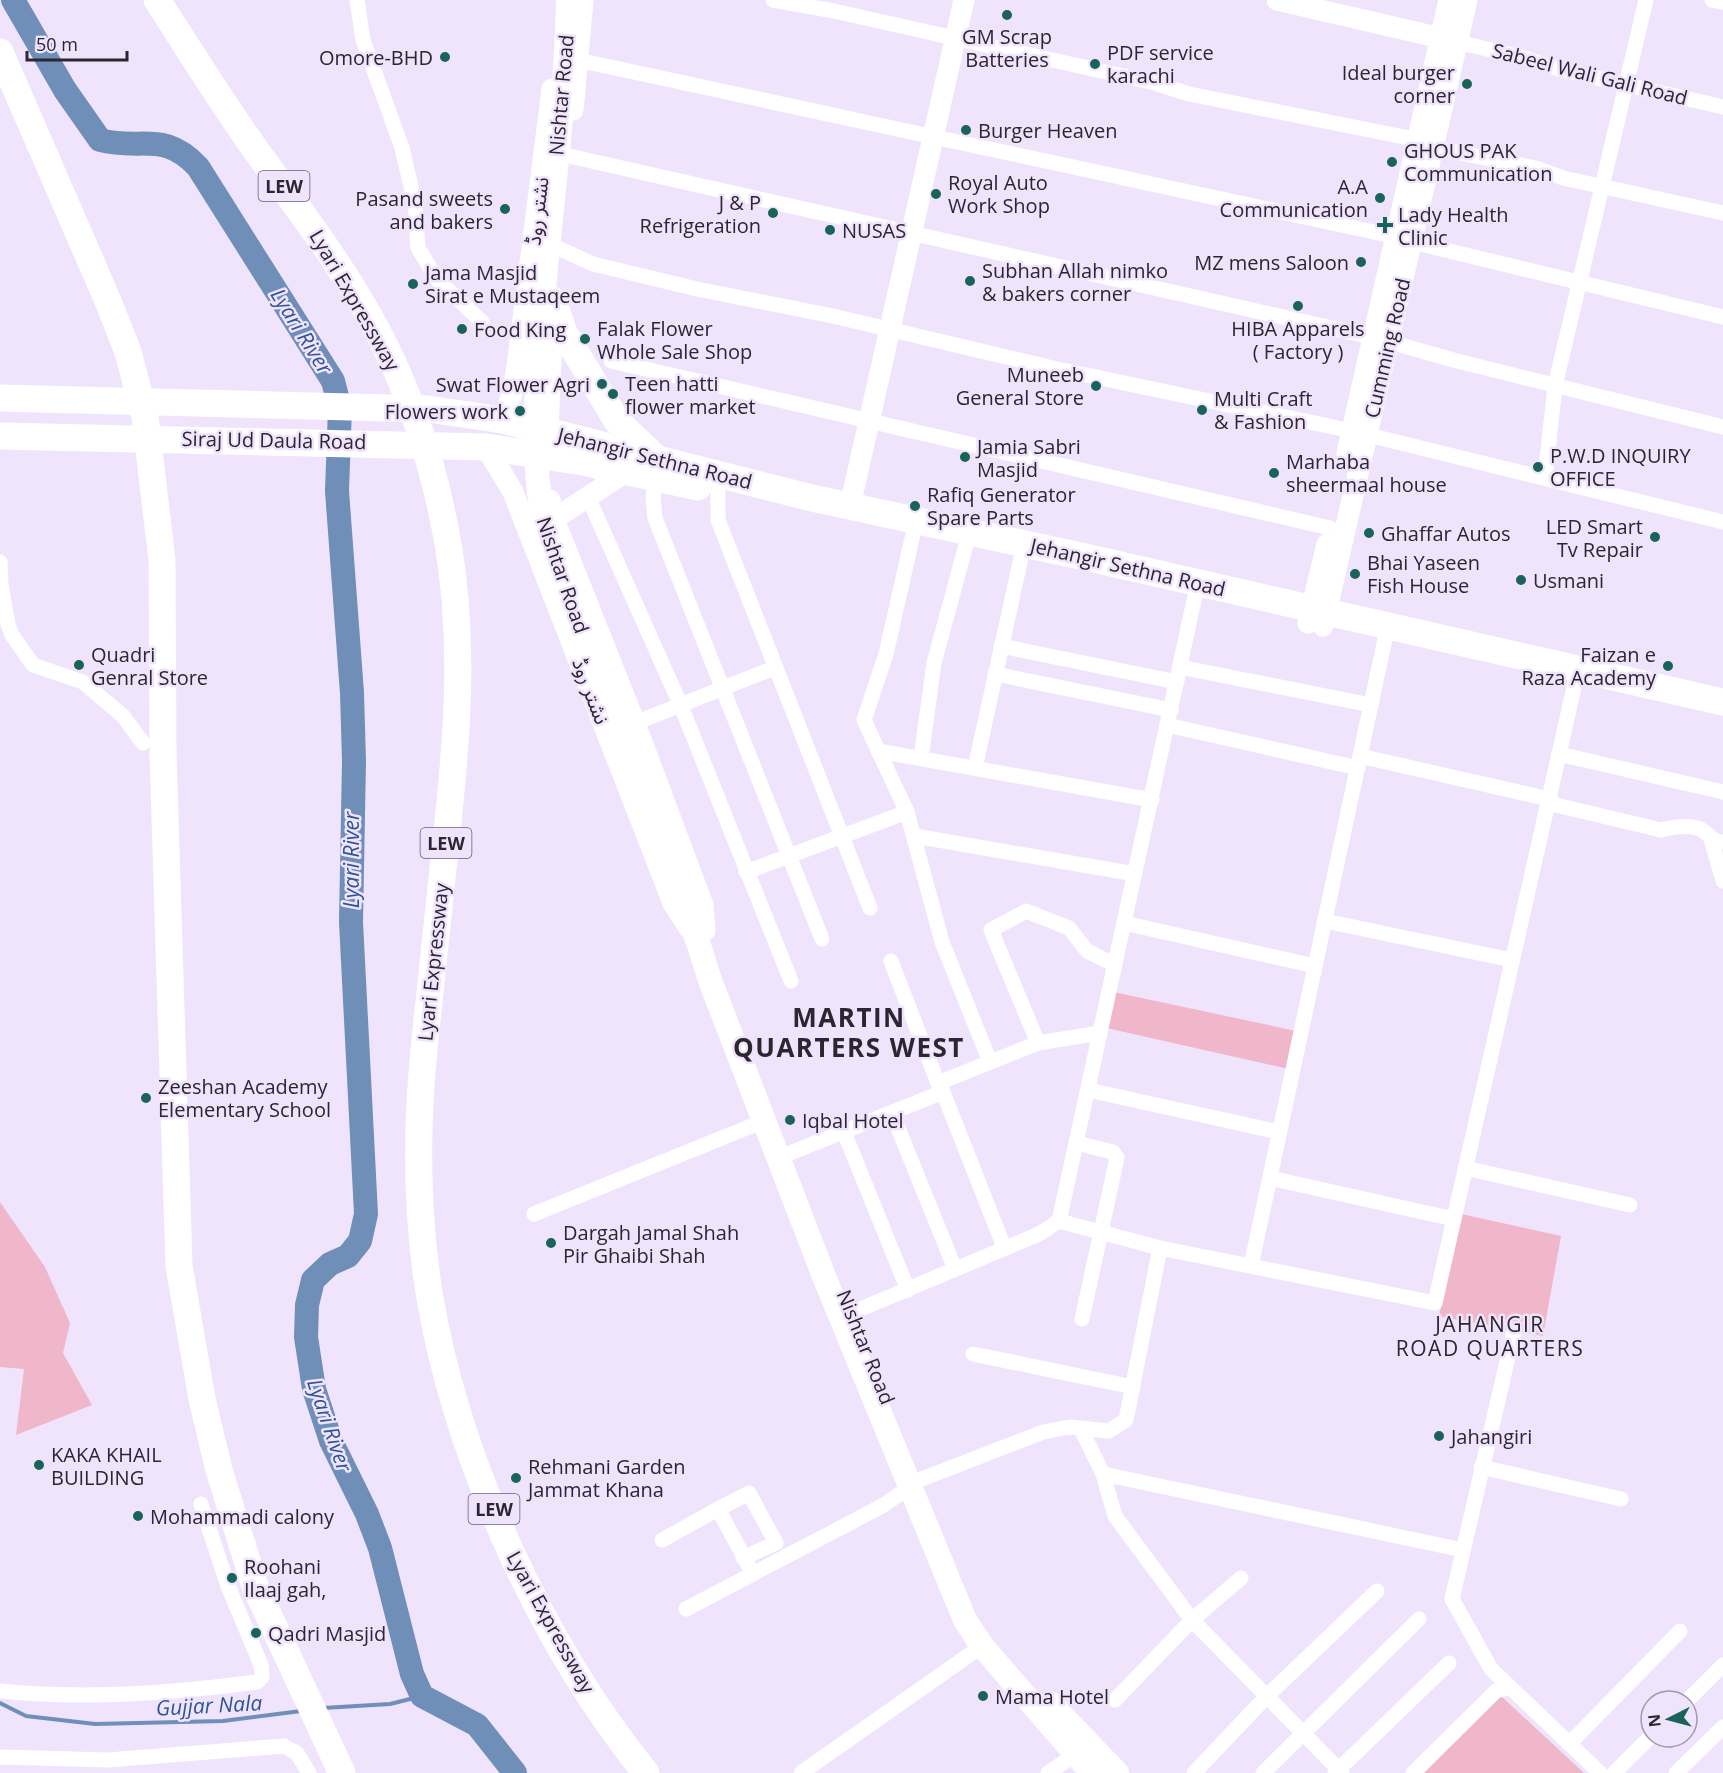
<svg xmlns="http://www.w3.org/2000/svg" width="1723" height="1773" viewBox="0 0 1723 1773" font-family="'Open Sans','Noto Sans Arabic',sans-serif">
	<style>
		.green { fill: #efb7c9 }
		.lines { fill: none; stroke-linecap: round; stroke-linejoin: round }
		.stream { stroke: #6f8eb8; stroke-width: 4 }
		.river { stroke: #6f8eb8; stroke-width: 24 }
		.street { stroke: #fff; stroke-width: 15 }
		.secondary { stroke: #fff; stroke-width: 21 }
		.primary { stroke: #fff; stroke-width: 24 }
		.highway { stroke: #fff; stroke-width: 27 }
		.poi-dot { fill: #1a6358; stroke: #f0e4fd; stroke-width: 2 }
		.labels { text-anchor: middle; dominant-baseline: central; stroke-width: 5; stroke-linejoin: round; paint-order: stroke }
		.shield { fill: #f0e4fd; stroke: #665f6e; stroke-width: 1.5 }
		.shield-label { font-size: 18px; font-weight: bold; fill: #2b2630 }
		.poi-label { font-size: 20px; fill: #2b2630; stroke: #f0e4fd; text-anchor: start }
		.street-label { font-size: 20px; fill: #2b2630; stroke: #f0e4fd }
		.water-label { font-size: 21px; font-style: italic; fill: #2d568e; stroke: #f0e4fd }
		.neighbourhood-label { font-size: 21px; letter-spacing: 1.5px; fill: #2b2630; stroke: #f0e4fd }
		.district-label { font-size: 26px; font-weight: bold; letter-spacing: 1.5px; fill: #2b2630; stroke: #f0e4fd }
	</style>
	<rect width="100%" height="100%" fill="#f0e4fd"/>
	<g class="green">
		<path d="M 1109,991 L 1301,1032 L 1293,1070 L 1102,1027 Z"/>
		<path d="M 0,1202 L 45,1267 L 70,1323 L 63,1353 L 92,1405 L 16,1435 L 24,1369 L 0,1367 Z"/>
		<path d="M 1461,1214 L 1561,1236 L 1543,1336 L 1439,1316 Z"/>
		<path d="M 1501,1696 L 1584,1773 L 1424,1773 Z"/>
	</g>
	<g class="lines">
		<g class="stream">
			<path d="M 0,1703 L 26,1716 L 95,1724 L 223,1721 L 301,1711"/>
			<path d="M 323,1708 L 390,1704 L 422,1696"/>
		</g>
		<path class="river" d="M 13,0 L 65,90 L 100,140 C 142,151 163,130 198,167 L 333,381 L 340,408 L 337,491 L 352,693 L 354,761 L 351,922 L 366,1214 L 360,1241 L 348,1256 L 330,1264 L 313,1280 L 307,1305 L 306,1337 L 314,1389 L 331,1441 L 367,1514 L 380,1548 L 412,1674 L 422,1696 L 477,1725 L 515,1773"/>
		<g class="street">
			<path d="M 357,0 L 363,40 L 402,148 L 415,204 L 418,248 L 437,279 L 482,322"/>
			<path d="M 773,0 L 834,11 L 1155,83 L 1189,94 L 1419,140"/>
			<path d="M 1712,0 L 1723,2"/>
			<path d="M 1457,42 L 1525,58 L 1558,69 L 1723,107"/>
			<path d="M 578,60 L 1397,237"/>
			<path d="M 1435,148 L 1536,168 L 1563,178 L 1723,213"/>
			<path d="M 569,156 L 1372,337 L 1457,361 L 1723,427"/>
			<path d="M 1412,242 L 1723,317"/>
			<path d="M 558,248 L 593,264 L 697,289 L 833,316 L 1053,368 L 1352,431 L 1723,522"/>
			<path d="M 611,361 L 1330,528"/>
			<path d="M 655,478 L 653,497 L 655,518 L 822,939"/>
			<path d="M 1545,478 L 1555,386 L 1646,0"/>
			<path d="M 718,492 L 718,520 L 870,908"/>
			<path d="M 588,497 L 681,706 L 791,981"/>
			<path d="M 913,534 L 886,654 L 864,720 L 907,812 L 942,942 L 990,1062"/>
			<path d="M 0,562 L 1,585 L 8,624 L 12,635 L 33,665 L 83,682 L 123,716 L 143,743"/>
			<path d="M 1001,646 L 1177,682"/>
			<path d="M 1180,667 L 1371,705"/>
			<path d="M 995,674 L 1171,710"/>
			<path d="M 635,723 L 774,668"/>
			<path d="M 1167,725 L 1358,768"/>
			<path d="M 878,751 L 1152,800"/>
			<path d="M 1559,754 L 1723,792"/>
			<path d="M 1360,756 L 1549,799 L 1556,805 L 1661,830 C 1673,827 1690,824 1702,830 C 1710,835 1712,842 1723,842"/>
			<path d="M 921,758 L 934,663 L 966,545"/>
			<path d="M 975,768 L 1021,558"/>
			<path d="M 915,836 L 1135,874"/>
			<path d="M 1711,839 L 1723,881"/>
			<path d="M 746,872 L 907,812"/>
			<path d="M 1325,921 L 1512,960"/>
			<path d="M 1124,923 L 1315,966"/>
			<path d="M 891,961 L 938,1083"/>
			<path d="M 1038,1043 L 991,930 L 1026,911 L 1069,928 L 1087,951 L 1115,965"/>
			<path d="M 1088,1090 L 1279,1132"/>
			<path d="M 943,1092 L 1004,1247"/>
			<path d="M 892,1113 L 955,1269"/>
			<path d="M 844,1132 L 908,1290"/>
			<path d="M 1076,1143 L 1113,1152 L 1117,1158 L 1082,1319"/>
			<path d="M 790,1153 L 943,1092 L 938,1083 L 1038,1043 L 1100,1033"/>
			<path d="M 1465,1168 L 1630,1205"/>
			<path d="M 1270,1178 L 1454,1219"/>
			<path d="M 534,1214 L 764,1121"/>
			<path d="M 1059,1221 L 1160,1248 L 1435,1303 L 1575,683"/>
			<path d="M 1251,1266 L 1385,639"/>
			<path d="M 851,1313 L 1039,1234 L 1059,1221 L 1195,596"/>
			<path d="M 1514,1331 L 1452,1599 L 1491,1669 L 1600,1773"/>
			<path d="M 973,1354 L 1133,1387"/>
			<path d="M 1081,1429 L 1103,1474 L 1115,1516 L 1192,1620 L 1342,1773"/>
			<path d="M 1481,1467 L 1621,1499"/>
			<path d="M 1103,1474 L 1463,1550"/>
			<path d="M 662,1540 L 718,1509"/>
			<path d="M 743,1558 L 776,1543 L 749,1493 L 718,1509 L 753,1574"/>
			<path d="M 686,1609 L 884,1505 L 919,1480 L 1043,1432 L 1069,1427 L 1109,1431 L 1126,1420 L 1160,1248"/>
			<path d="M 0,1691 C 86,1700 172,1693 257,1682 L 262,1677 L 261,1665 L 228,1586 L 201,1504"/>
			<path d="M 1115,1700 L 1192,1620 L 1241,1578"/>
			<path d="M 1687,1701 L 1723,1665"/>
			<path d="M 1569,1744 L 1680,1631"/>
			<path d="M 0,1757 L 108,1760 L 284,1746 L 297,1753 L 309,1773"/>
			<path d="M 801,1773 L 982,1646"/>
			<path d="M 1048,1773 L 1075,1755"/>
			<path d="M 1194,1773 L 1267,1696 L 1377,1591"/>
			<path d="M 1263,1773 L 1419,1619"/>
			<path d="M 1335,1773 L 1449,1663"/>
			<path d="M 1413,1773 L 1496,1691 L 1510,1687"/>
			<path d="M 1614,1773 L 1651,1736"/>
			<path d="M 1676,1773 L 1723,1727"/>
		</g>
		<g class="secondary">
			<path d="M 1277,0 L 1454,41"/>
			<path d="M 573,110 L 583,0"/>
			<path d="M 503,420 L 512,394 L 517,366 L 552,89"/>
			<path d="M 548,431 L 553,311"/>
			<path d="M 486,447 L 513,492 L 673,903 L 689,928"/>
			<path d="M 1347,453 L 1449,0"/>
			<path d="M 550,500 L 554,519 L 635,723 L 703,905 L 705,931"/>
			<path d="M 850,506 L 964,0"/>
			<path d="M 554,519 L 626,472"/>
			<path d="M 1308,623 L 1327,544"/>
			<path d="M 1323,626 L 1467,0"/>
		</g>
		<g class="primary">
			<path d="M 568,0 C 566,112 548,224 540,335 C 535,404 531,470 547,538 L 679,883 L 711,983 L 825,1279 L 965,1620 L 982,1646 L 1092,1773"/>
			<path d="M 1050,1703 L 1117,1773"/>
		</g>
		<g class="highway">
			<path d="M 157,0 C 192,54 225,108 263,160 C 306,219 351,278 384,344 C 415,406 436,475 448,544 C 465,642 457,741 446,840 C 439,906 432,973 425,1040 C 416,1124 416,1214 430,1298 C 458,1461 542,1645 646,1773"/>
			<path d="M 0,52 L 108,301 L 128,352 L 145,417 L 162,560 L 163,754 L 179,1266 L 202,1399 L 219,1470 L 255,1586 L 342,1773"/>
			<path d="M 553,300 L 564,333 L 617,421 L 656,458"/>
			<path d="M 0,398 L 428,409 L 503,420 L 812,498 L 1085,557 L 1723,702"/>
			<path d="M 0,436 L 486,447 L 583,462 L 698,487"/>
		</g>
	</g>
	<g class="poi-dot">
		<circle cx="1007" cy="15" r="6"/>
		<circle cx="445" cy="57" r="6"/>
		<circle cx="1095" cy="64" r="6"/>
		<circle cx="1467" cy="84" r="6"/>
		<circle cx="966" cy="130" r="6"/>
		<circle cx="1392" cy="162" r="6"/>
		<circle cx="936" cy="194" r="6"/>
		<circle cx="1380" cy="198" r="6"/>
		<circle cx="505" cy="209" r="6"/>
		<circle cx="773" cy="213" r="6"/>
		<path d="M1382 216h6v6h6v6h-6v6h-6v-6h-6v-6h6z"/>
		<circle cx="830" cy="230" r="6"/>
		<circle cx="1361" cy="262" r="6"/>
		<circle cx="970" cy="281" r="6"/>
		<circle cx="413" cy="284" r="6"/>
		<circle cx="1298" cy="306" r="6"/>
		<circle cx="462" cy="329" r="6"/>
		<circle cx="585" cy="339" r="6"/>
		<circle cx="602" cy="384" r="6"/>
		<circle cx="1096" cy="386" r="6"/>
		<circle cx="613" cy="394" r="6"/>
		<circle cx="1202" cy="410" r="6"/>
		<circle cx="520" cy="411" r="6"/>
		<circle cx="965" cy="457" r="6"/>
		<circle cx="1538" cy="467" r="6"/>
		<circle cx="1274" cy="473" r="6"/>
		<circle cx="915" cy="506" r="6"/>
		<circle cx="1369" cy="533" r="6"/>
		<circle cx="1655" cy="537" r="6"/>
		<circle cx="1355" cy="574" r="6"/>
		<circle cx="1521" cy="580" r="6"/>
		<circle cx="79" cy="665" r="6"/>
		<circle cx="1668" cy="666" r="6"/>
		<circle cx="146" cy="1098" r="6"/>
		<circle cx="790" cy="1120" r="6"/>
		<circle cx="551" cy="1243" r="6"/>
		<circle cx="1439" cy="1436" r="6"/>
		<circle cx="39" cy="1465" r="6"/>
		<circle cx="516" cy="1478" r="6"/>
		<circle cx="138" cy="1516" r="6"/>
		<circle cx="232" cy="1578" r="6"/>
		<circle cx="256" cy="1633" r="6"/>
		<circle cx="983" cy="1696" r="6"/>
	</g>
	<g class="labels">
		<g class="shield">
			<rect x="258.5" y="171" width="51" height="30" rx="4.5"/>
			<rect x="420.5" y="828" width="51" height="30" rx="4.5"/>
			<rect x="468.5" y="1494" width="51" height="30" rx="4.5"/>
		</g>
		<g class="shield-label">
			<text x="284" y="186">LEW</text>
			<text x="446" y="843">LEW</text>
			<text x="494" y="1509">LEW</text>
		</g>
		<g class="poi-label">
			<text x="1007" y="36" text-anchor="middle">GM Scrap<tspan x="1007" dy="23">Batteries</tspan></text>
			<text x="1107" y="52">PDF service<tspan x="1107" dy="23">karachi</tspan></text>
			<text x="433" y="57" text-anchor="end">Omore-BHD</text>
			<text x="1455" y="72" text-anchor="end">Ideal burger<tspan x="1455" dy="23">corner</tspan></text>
			<text x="978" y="130">Burger Heaven</text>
			<text x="1404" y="150">GHOUS PAK<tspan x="1404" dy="23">Communication</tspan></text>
			<text x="948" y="182">Royal Auto<tspan x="948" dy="23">Work Shop</tspan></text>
			<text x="1368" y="186" text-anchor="end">A.A<tspan x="1368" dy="23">Communication</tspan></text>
			<text x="493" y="198" text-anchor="end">Pasand sweets<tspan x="493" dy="23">and bakers</tspan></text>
			<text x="761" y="202" text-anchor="end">J &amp; P<tspan x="761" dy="23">Refrigeration</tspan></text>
			<text x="1398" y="214">Lady Health<tspan x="1398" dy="23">Clinic</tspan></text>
			<text x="842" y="230">NUSAS</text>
			<text x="1349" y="262" text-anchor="end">MZ mens Saloon</text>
			<text x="982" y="270">Subhan Allah nimko<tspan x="982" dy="23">&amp; bakers corner</tspan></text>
			<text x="425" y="272">Jama Masjid<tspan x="425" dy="23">Sirat e Mustaqeem</tspan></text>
			<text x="597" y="328">Falak Flower<tspan x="597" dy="23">Whole Sale Shop</tspan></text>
			<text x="1298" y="328" text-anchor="middle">HIBA Apparels<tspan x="1298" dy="23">( Factory )</tspan></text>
			<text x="474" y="329">Food King</text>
			<text x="1084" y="374" text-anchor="end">Muneeb<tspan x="1084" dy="23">General Store</tspan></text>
			<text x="625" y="383">Teen hatti<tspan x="625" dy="23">flower market</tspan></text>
			<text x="590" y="384" text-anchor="end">Swat Flower Agri</text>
			<text x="1214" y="398">Multi Craft<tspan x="1214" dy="23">&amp; Fashion</tspan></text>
			<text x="508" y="411" text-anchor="end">Flowers work</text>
			<text x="977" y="446">Jamia Sabri<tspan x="977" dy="23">Masjid</tspan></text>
			<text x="1550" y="455">P.W.D INQUIRY<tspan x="1550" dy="23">OFFICE</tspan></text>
			<text x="1286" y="461">Marhaba<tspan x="1286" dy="23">sheermaal house</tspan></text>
			<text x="927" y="494">Rafiq Generator<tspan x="927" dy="23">Spare Parts</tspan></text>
			<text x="1643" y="526" text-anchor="end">LED Smart<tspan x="1643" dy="23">Tv Repair</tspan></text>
			<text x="1381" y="533">Ghaffar Autos</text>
			<text x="1367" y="562">Bhai Yaseen<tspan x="1367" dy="23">Fish House</tspan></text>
			<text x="1533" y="580">Usmani</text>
			<text x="91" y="654">Quadri<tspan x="91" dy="23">Genral Store</tspan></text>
			<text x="1656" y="654" text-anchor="end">Faizan e<tspan x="1656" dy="23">Raza Academy</tspan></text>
			<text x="158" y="1086">Zeeshan Academy<tspan x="158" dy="23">Elementary School</tspan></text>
			<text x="802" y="1120">Iqbal Hotel</text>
			<text x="563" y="1232">Dargah Jamal Shah<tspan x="563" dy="23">Pir Ghaibi Shah</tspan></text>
			<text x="1451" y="1436">Jahangiri</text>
			<text x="51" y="1454">KAKA KHAIL<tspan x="51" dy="23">BUILDING</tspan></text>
			<text x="528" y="1466">Rehmani Garden<tspan x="528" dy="23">Jammat Khana</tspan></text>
			<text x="150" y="1516">Mohammadi calony</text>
			<text x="244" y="1566">Roohani<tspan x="244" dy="23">Ilaaj gah,</tspan></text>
			<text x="268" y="1633">Qadri Masjid</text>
			<text x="995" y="1696">Mama Hotel</text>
		</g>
		<g class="street-label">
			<text transform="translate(1590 74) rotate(14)">Sabeel Wali Gali Road</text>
			<text transform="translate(561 95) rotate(-85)">Nishtar Road</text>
			<text transform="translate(537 211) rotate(-83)">نشتر روڈ</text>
			<text transform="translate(355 300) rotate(60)">Lyari Expressway</text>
			<text transform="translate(1387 348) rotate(-77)">Cumming Road</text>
			<text transform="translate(274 440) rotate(1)">Siraj Ud Daula Road</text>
			<text transform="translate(655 458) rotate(14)">Jehangir Sethna Road</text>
			<text transform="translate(1128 567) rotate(13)">Jehangir Sethna Road</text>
			<text transform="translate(563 575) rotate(71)">Nishtar Road</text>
			<text transform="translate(591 691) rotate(69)">نشتر روڈ</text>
			<text transform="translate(433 962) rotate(-84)">Lyari Expressway</text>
			<text transform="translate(866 1347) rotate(68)">Nishtar Road</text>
			<text transform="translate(551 1622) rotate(61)">Lyari Expressway</text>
		</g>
		<g class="water-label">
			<text transform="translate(302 331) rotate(58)">Lyari River</text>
			<text transform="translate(351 860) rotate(-90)">Lyari River</text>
			<text transform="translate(330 1425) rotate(71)">Lyari River</text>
			<text transform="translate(209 1705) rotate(-3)">Gujjar Nala</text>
		</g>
		<g class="neighbourhood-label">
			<text x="1490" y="1324">JAHANGIR<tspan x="1490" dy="24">ROAD QUARTERS</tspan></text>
		</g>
		<g class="district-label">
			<text x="849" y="1017">MARTIN<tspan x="849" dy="30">QUARTERS WEST</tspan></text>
		</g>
	</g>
	<g transform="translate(1669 1719) rotate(264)"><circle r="28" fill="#f0e4fd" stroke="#a198ab" stroke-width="1.5"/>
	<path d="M0-4.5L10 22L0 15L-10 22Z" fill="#1a6358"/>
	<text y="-9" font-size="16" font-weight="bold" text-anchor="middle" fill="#2b2630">N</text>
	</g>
	<path d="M27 51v9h100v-9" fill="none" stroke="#2b2630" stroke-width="3"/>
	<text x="36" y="51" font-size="18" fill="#2b2630" stroke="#f0e4fd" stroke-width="4.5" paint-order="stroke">50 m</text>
</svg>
